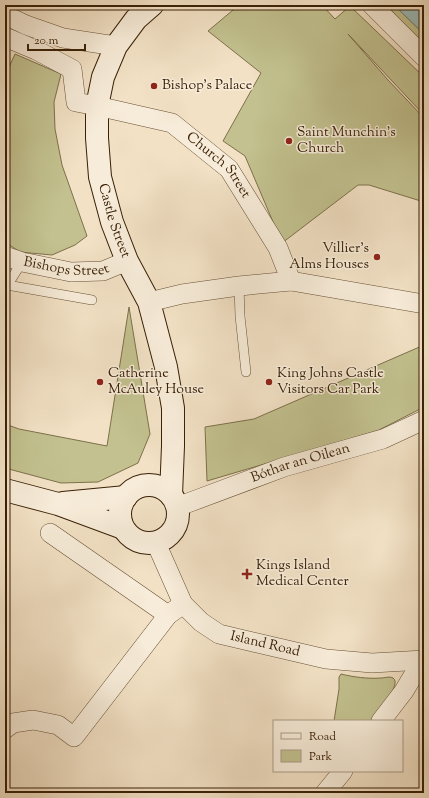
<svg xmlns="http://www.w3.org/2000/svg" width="429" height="798" viewBox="0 0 429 798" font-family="'Sorts Mill Goudy',serif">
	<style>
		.green { fill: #c2c18f; stroke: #7e704b }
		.water { fill: #9cbcba; stroke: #757e72 }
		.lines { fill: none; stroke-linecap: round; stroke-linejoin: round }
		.lane-casing { stroke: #685036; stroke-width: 10 }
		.street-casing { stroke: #685036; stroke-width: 20 }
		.secondary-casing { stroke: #3a2007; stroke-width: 24 }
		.lane { stroke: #f7ecd9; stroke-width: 9 }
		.street { stroke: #f7ecd9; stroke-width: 19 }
		.secondary { stroke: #f7ecd9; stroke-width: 22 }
		.poi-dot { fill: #8f2418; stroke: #f7ecd9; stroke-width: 1.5 }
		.labels { text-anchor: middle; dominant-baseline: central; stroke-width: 3; stroke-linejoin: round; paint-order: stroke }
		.poi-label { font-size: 14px; fill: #3a2007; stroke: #f7ecd9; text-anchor: start }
		.street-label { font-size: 14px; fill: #3a2007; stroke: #f7ecd9 }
	</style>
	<rect width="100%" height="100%" fill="#f2e1c5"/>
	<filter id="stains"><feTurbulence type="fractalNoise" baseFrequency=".005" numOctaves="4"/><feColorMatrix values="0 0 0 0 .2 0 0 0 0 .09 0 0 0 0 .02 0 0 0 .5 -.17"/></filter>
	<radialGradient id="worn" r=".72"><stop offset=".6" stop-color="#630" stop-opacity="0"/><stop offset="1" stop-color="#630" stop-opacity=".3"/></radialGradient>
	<g class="green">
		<path d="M 239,5 L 322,5 L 335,19 L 350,6 L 424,77 L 424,115 L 348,34 L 388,80 L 424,118 L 424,202 L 369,185 L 358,185 L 282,243 L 245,156 L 223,141 L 261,73 L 208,31 Z"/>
		<path d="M 386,5 L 394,5 L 424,34 L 424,47 Z"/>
		<path d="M 15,54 L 61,74 L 54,102 L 55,129 L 62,165 L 87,236 L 75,245 L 52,255 L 20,252 L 5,242 L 5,76 Z"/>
		<path d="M 129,307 L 150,434 L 138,463 L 98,482 L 61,483 L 5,468 L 5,424 L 19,429 L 107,446 Z"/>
		<path d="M 424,345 L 424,407 L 379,430 L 207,481 L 205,427 L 254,419 Z"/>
		<path d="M 341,674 C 353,677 368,679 381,678 C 384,678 390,676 393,678 C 403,684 375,715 370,721 L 334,721 L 339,689 L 339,677 Z"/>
	</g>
	<path class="water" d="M 394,5 L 424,5 L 424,34 Z"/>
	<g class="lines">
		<g class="lane-casing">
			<g id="lane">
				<path d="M 7,285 L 92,300"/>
				<path d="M 239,286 L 240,316 L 246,372"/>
				<path d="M 5,289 L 22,262"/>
			</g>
		</g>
		<g class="street-casing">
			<g id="street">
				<path d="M 372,5 L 424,57"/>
				<path d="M 5,15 L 26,25 L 63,38 L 116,46"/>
				<path id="s1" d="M 5,37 L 36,50 L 72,69 L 76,102 L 97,106 L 172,123 L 229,169 L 278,248 L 291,281"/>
				<path id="s2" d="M 5,256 L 22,262 L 71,272 L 103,271 L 127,261"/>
				<path d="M 149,302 L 182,294 L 239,286 L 291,281 L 424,304"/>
				<path id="s3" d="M 177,507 L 284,467 L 383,439 L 424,420"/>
				<path d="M 50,533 L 168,615"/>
				<path id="s4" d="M 156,543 L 183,604 L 201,622 L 219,634 L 326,659 L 372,663 L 424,660"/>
				<path d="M 381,721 L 404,691 L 422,661"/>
				<path d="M 5,729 L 13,723 L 33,720 L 58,725 L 74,737 L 168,615 L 183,604"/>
				<path d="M 325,793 L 343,771"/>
			</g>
		</g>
		<g class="secondary-casing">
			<g id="secondary">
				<path id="s5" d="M 152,5 L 136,19 L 116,46 L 103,77 L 97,106 L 97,138 L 100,177 L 112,222 L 127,261 L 149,302 L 166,367 L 173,408 L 173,446 L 171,495"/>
				<circle cx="149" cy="514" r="29"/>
				<path d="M 5,490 L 58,504 L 123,528"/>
				<path d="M 63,503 L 126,497"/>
			</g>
		</g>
		<use href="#lane" class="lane"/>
		<use href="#street" class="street"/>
		<use href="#secondary" class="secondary"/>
	</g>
	<g class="poi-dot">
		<circle cx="154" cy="86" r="4"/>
		<circle cx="289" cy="141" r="4"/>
		<circle cx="377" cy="257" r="4"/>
		<circle cx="100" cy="382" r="4"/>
		<circle cx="269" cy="382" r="4"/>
		<path d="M245 568h4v4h4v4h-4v4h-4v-4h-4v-4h4z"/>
	</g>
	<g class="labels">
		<g class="poi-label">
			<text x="162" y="86">Bishop's Palace</text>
			<text x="297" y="133">Saint Munchin's<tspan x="297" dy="16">Church</tspan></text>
			<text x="369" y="249" text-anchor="end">Villier's<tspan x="369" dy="16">Alms Houses</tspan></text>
			<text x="108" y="374">Catherine<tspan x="108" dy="16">McAuley House</tspan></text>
			<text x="277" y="374">King Johns Castle<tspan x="277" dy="16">Visitors Car Park</tspan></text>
			<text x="256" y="566">Kings Island<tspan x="256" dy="16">Medical Center</tspan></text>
		</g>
		<g class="street-label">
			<text stroke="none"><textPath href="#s1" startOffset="269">Church Street</textPath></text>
			<text stroke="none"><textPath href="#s5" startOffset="235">Castle Street</textPath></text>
			<text stroke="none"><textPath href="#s2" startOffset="63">Bishops Street</textPath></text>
			<text stroke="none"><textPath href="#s3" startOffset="131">Bóthar an Oilean</textPath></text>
			<text stroke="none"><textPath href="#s4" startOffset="161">Island Road</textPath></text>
		</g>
	</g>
	<rect width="429" height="798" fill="none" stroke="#f2e1c5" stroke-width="20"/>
	<rect x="6" y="6" width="417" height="786" fill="none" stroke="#3a2007" stroke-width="2"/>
	<rect x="10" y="10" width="409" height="778" fill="none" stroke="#3a2007"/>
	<rect x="273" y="720" width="130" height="52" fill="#f7ecd9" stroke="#ab9a85"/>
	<rect x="281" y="733" width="20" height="6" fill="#f7ecd9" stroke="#ab9a85"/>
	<text x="309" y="740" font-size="12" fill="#3a2007">Road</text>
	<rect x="281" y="750" width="20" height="12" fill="#c2c18f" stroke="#ab9a85"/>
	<text x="309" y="760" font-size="12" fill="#3a2007">Park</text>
	<path d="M28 44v6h57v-6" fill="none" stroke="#3a2007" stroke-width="2"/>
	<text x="34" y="44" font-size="12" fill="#3a2007" stroke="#f7ecd9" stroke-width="3" paint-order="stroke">20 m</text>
	<rect width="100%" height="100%" filter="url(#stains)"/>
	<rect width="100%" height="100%" fill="url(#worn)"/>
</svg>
